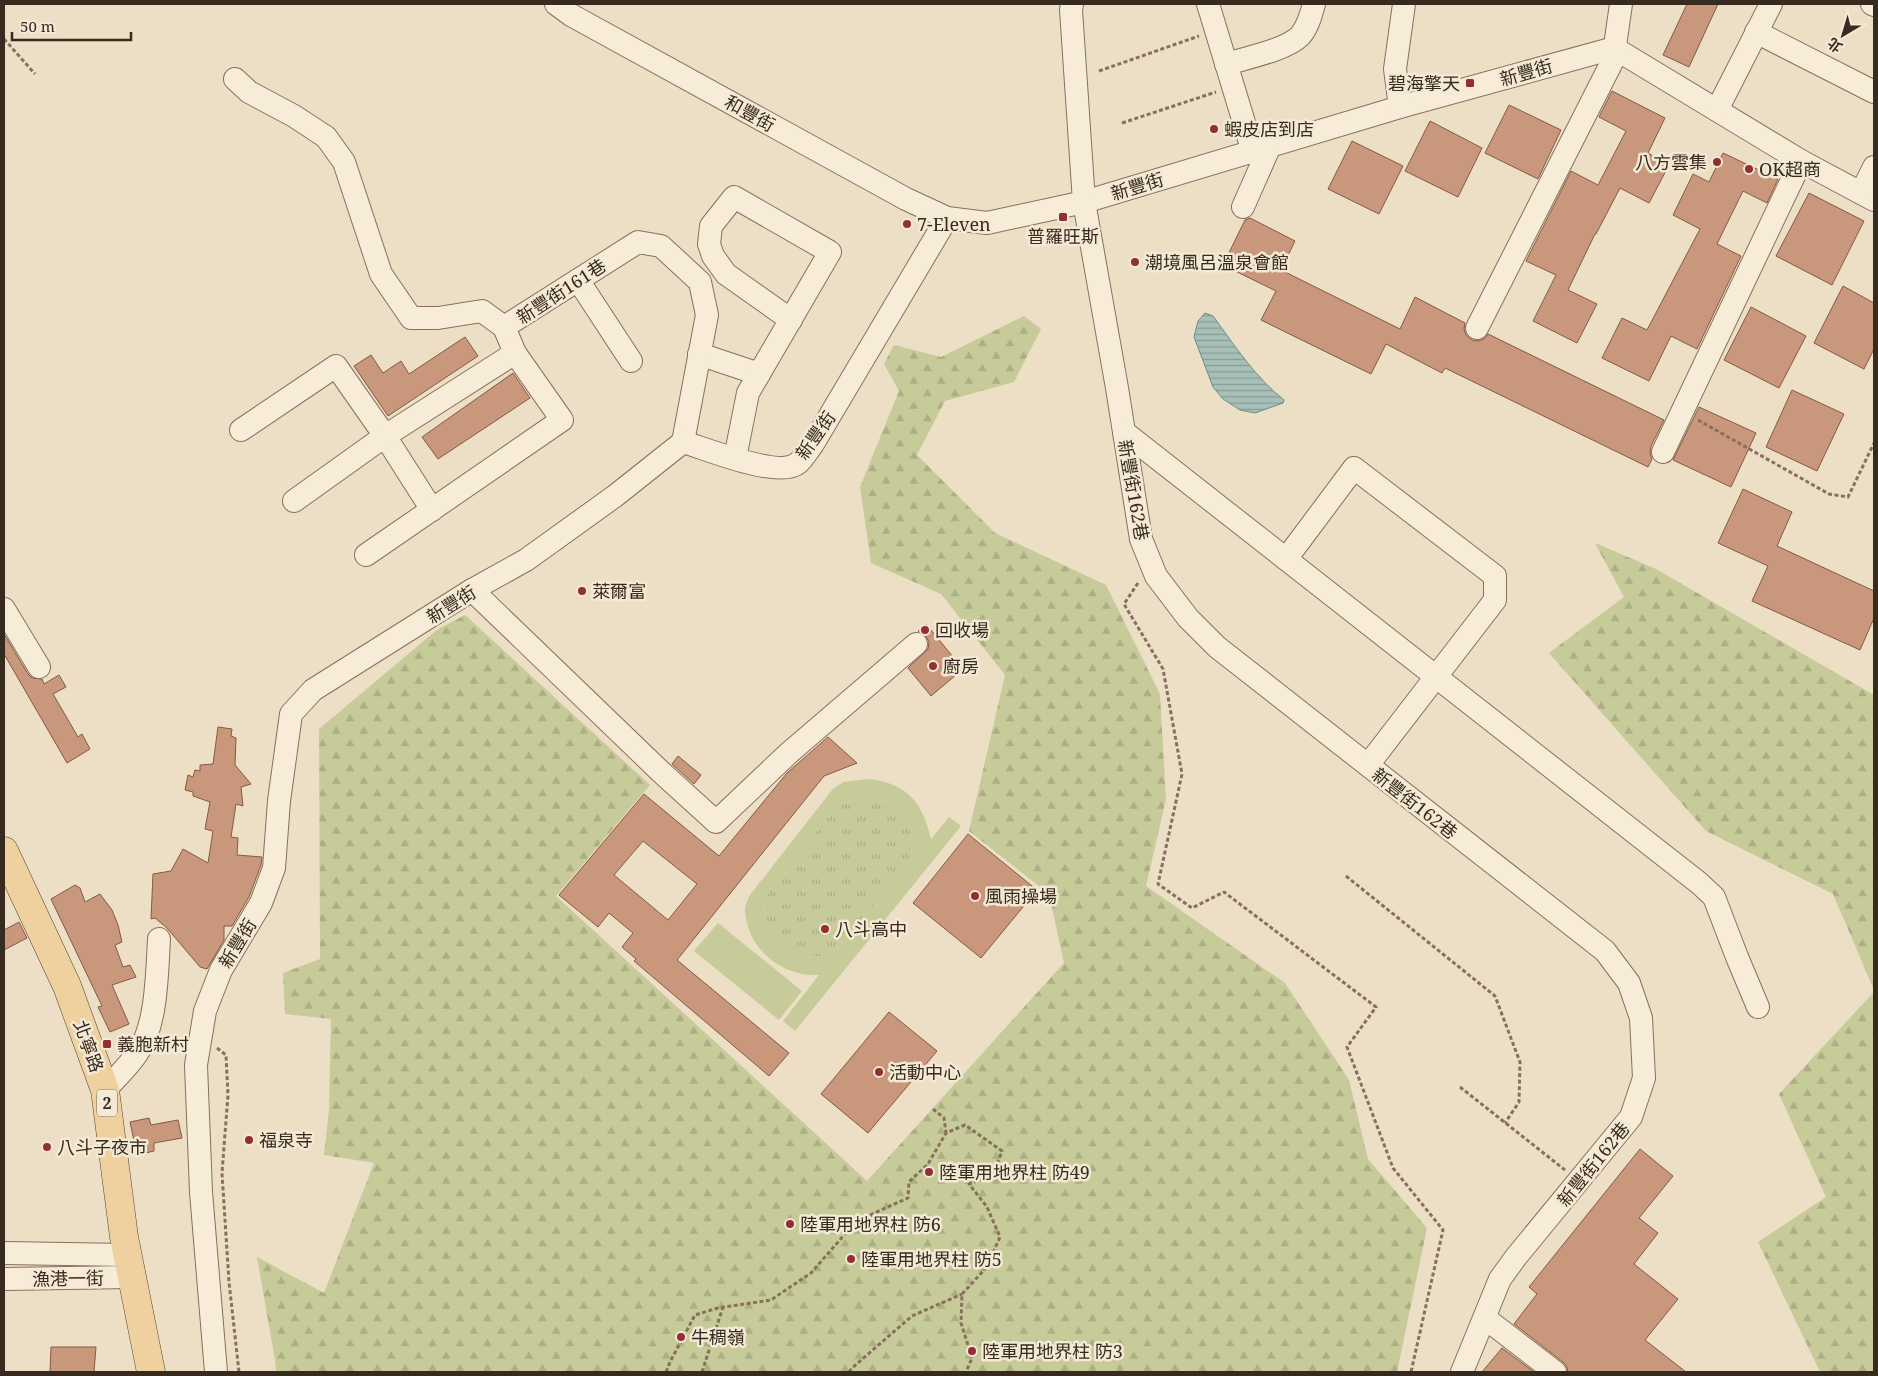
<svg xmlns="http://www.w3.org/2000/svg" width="1878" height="1376" viewBox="0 0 1878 1376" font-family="'Noto Serif','Noto Sans TC',serif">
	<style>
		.grass { fill: url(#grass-tufts) }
		.forest { fill: url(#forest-firs) }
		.garden { fill: #c7ca99; fill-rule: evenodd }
		.water { fill: url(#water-rules); stroke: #6d8e84 }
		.building { fill: #c9987c; stroke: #855942; fill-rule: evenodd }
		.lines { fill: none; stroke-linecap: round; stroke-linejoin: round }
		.minor-casing { stroke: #87705c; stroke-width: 24 }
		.major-casing { stroke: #553f30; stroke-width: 29 }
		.path { stroke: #87705c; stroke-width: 3; stroke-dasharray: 4 2.5; stroke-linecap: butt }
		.minor { stroke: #f7ecd8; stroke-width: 22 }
		.major { stroke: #eed19e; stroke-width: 28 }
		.poi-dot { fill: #932e34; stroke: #f4e9d4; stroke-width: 2 }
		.labels { text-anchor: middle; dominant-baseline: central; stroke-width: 5; stroke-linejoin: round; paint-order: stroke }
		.shield { fill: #f4e9d4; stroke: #706355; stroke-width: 1 }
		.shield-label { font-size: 16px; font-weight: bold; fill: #372a1f }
		.street-label { font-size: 18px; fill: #372a1f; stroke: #f4e9d4 }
		.poi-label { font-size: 18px; fill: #372a1f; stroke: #f4e9d4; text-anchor: start }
	</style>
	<defs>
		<pattern id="grass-tufts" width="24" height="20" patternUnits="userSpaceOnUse" patternTransform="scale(1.25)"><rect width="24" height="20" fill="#c7ca99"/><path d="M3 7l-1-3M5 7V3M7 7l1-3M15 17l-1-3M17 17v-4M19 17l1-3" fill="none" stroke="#acae83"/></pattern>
		<pattern id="forest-firs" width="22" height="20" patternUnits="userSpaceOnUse" patternTransform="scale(1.25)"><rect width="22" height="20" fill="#c7ca99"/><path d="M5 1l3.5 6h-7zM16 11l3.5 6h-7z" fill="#acae83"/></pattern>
		<pattern id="water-rules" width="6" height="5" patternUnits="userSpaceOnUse" patternTransform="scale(1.25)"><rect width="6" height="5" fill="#a6c0b7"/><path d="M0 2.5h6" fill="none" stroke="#889c94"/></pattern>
	</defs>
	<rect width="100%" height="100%" fill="#ecdfc5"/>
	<path class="grass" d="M 865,797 C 875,799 884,800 892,805 C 907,814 915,835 911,852 C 910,860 905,867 901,873 L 840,946 C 836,949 832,954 828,955 C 802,962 769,945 765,918 C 763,907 767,898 770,888 L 830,814 L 840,804 Z"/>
	<g class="forest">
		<path d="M 1024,316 L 1041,329 L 1014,382 L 945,401 L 917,455 L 995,533 L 1106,585 L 1160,694 L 1166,799 L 1146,886 L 1285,983 L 1349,1080 L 1368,1159 L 1427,1228 L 1397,1372 L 276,1372 L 275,1360 L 257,1257 L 324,1293 L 374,1163 L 324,1155 L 329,1109 L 331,1019 L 285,1014 L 283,973 L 320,959 L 319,729 L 438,629 L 465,615 L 650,785 L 556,896 L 867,1181 L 1064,963 L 1049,894 L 969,831 L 1005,675 L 941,594 L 871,563 L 860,487 L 899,391 L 884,364 L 894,345 L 941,357 Z"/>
		<path d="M 1595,543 L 1656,569 L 1874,695 L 1874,990 L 1833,894 L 1706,831 L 1549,653 L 1624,597 Z"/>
		<path d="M 1874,992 L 1874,1372 L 1820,1372 L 1758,1242 L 1826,1197 L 1779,1094 Z"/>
	</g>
	<g class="garden">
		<path d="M 870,779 C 909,785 922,802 931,839 L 949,817 L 961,826 L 795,1031 L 783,1021 L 819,975 C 782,977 747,949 745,910 C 745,905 748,899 750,895 L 832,790 L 843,782 ZM 865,797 C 874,799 884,800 892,805 C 907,814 915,835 911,852 C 910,860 905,867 901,873 L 840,946 C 836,949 832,954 828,955 C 802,962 769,945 765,918 C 763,907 767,898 770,888 L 830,814 L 840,804 Z"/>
		<path d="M 718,923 L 802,991 L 779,1020 L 694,951 Z"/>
	</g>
	<path class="water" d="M 1205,313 L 1213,316 C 1235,346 1255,377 1284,400 L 1283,403 L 1255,413 L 1240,410 L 1223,399 L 1213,387 L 1194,337 L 1198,321 Z"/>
	<g class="building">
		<path d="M 1687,4 L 1718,4 L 1689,67 L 1663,55 Z"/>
		<path d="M 1612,91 L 1665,118 L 1648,153 L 1669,165 L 1649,203 L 1620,188 L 1596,234 L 1595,234 L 1568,290 L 1597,304 L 1577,343 L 1533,321 L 1556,275 L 1526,261 L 1571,171 L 1598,185 L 1626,131 L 1599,117 Z"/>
		<path d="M 1509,105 L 1561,130 L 1538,179 L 1485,153 Z"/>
		<path d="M 1430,121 L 1482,148 L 1458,197 L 1405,171 Z"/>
		<path d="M 1352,141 L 1403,166 L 1379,214 L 1328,189 Z"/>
		<path d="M 1723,153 L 1778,179 L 1767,203 L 1743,191 L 1717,244 L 1741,256 L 1697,349 L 1671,336 L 1649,381 L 1602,358 L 1622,318 L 1647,330 L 1700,229 L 1673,215 L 1693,174 L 1709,182 Z"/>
		<path d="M 1809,193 L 1864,221 L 1832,285 L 1776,256 Z"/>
		<path d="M 1250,218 L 1295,241 L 1281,270 L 1400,329 L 1415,297 L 1465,323 L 1464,329 L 1466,335 L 1472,340 L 1478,341 L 1484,339 L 1488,334 L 1664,420 L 1651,446 L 1650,453 L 1652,459 L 1648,467 L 1445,368 L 1442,373 L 1386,344 L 1371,374 L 1261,320 L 1276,291 L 1223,265 L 1245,220 Z"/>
		<path d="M 1843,286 L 1874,303 L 1874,349 L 1864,369 L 1814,343 Z"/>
		<path d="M 1751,307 L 1806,336 L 1779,388 L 1724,360 Z"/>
		<path d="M 465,337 L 478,356 L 388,416 L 354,366 L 371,355 L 383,373 L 401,361 L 409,374 Z"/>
		<path d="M 513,373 L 530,398 L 438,459 L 422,437 Z"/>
		<path d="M 1792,390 L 1844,414 L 1817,471 L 1766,447 Z"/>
		<path d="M 1699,407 L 1756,433 L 1731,487 L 1673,460 Z"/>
		<path d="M 1743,489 L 1792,512 L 1777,546 L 1874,591 L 1874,618 L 1860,650 L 1752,601 L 1768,566 L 1718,543 Z"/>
		<path d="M 926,624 L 963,669 L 931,696 L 908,668 L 928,649 L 929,642 L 926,636 L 918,631 Z"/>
		<path d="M 4,634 L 28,674 L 32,678 L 42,679 L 44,684 L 59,675 L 66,687 L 53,694 L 78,737 L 82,734 L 90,749 L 67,763 L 4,654 Z"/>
		<path d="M 218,727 L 232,729 L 231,736 L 236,738 L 235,765 L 251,784 L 241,787 L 243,806 L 236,804 L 231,837 L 238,838 L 237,855 L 262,857 L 261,865 L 249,897 L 232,926 L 224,926 L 224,940 L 207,969 L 200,967 L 167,928 L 155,918 L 151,919 L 153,874 L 171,871 L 183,849 L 208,863 L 213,831 L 205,829 L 210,802 L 193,796 L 193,792 L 185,790 L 188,775 L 193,777 L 195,770 L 200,771 L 200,765 L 213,764 Z"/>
		<path d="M 828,737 L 857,763 L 824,776 L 677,960 L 789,1053 L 769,1076 L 634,961 L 636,959 L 622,947 L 633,933 L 609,913 L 598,927 L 559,895 L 644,794 L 719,856 L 787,773 ZM 643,841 L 697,884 L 668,920 L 614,875 Z"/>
		<path d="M 678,756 L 701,775 L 694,784 L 672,764 Z"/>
		<path d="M 968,834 L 1037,890 L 981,958 L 913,903 Z"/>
		<path d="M 75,885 L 80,888 L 85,902 L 100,894 L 112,910 L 118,925 L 122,942 L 115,945 L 123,967 L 130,965 L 136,977 L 112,985 L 129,1024 L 110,1032 L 98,1007 L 102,1006 L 51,899 Z"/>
		<path d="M 19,922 L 27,938 L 4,950 L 4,930 Z"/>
		<path d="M 889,1012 L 937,1051 L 868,1133 L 821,1094 Z"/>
		<path d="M 149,1118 L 151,1125 L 178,1120 L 182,1138 L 154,1143 L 154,1151 L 137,1155 L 130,1122 Z"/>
		<path d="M 1640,1149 L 1673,1176 L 1639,1218 L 1658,1233 L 1634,1264 L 1678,1299 L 1645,1340 L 1686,1372 L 1568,1372 L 1567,1367 L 1563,1362 L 1514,1324 L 1537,1294 L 1529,1287 Z"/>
		<path d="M 51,1347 L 96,1347 L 94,1372 L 50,1372 Z"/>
		<path d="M 1502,1348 L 1534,1372 L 1482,1372 Z"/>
	</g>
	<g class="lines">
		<g class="minor-casing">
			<g id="minor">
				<path d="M 556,4 L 571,15 L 906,199 L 947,218 L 987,223 L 1084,202 L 1400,107 L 1614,48 L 1801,161 L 1874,200"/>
				<path d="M 1072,4 L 1071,10 L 1084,202 L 1117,388 L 1141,539 L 1156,576 L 1188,618 L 1217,647 L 1605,951 L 1629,983 L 1641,1018 L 1644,1078 L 1631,1117 L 1516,1257 L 1500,1279 L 1462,1372"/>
				<path d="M 1208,4 L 1253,152"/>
				<path d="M 1872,4 L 1874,5"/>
				<path d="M 1756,32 L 1874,92"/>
				<path d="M 1226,64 C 1246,58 1286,50 1300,36 C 1308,27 1311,15 1314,4"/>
				<path d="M 235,79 L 249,92 L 294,116 L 326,137 L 344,162 L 381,274 L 411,318 L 438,318 L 482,311 L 504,327"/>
				<path d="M 1400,107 L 1395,69 L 1404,4"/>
				<path d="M 1717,110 L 1771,4"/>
				<path d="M 1861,193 L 1874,167"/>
				<path d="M 1243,207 L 1269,148"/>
				<path d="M 578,280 L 631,361"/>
				<path d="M 1477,328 L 1613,60 L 1621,4"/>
				<path d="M 699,354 L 759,374"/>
				<path d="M 241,430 L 336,366 L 385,436 L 432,510"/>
				<path d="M 1124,432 L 1699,883 L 1714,897 L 1737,957 L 1758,1007"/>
				<path d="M 1663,452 L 1801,161"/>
				<path d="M 735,458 L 748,393 L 830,252 L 734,197 L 711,226 L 709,244 L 713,256 L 726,274 L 791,320"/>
				<path d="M 294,501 L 385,436 L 515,353 L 504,327 L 638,242 L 661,246 L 700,282 L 707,315 L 683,442"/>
				<path d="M 366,555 L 562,420 L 515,353"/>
				<path d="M 1286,559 L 1354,468 L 1495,576 L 1495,600 L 1368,765"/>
				<path d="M 472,590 L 661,772 L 716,822 L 790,752 L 916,644"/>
				<path d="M 4,609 L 39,667"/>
				<path d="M 105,1090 C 116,1078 129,1066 138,1052 C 157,1025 157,972 159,939"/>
				<path d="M 4,1253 L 127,1255"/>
				<path d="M 4,1279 L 132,1277"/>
				<path d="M 1485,1318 L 1555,1372"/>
				<path d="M 216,1372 L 201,1192 L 196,1065 L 205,1011 L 221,970 L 261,903 L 274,868 L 279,801 L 291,714 L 313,690 L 472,590 L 526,560 L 615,496 L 683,442 C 707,449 779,479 798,463 C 804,458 808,450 813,444 L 947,218"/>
			</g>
		</g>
		<g class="major-casing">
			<path id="major" d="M 4,851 L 67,986 L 105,1090 L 124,1237 L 151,1372"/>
		</g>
		<g class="path">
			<path d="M 4,39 L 35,74"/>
			<path d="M 1099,71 L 1199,36"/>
			<path d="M 1122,123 L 1216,92"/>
			<path d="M 1698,420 L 1829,494 L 1848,497 L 1874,443"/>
			<path d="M 1138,583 L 1124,604 L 1163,669 L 1182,774 L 1158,884 L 1192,908 L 1224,892 L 1376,1007 L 1347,1047 L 1393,1168 L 1443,1230 L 1411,1372"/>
			<path d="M 1346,876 L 1495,996 L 1520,1062 L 1519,1102 L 1505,1123"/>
			<path d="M 217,1048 L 226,1055 L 228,1095 L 222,1173 L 229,1282 L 239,1372"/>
			<path d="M 1460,1087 L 1565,1170"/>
			<path d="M 933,1109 L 944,1118 L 946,1133"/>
			<path d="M 666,1372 L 670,1362 L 695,1315 L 718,1308 L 771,1300 L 811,1273 L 845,1234 L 872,1214 L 908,1198 L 909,1182 L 928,1164 L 946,1133 L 965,1125 L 1002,1151 L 993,1175 L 969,1184 L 987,1207 L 1000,1237 L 986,1268 L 962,1294 L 961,1323 L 972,1358 L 966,1372"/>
			<path d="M 702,1372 L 723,1307"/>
			<path d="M 849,1372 L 852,1368 L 912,1316 L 962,1294"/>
		</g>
		<use href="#minor" class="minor"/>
		<use href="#major" class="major"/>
	</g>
	<g class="poi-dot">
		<rect x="1465" y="78" width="10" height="10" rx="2.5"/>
		<circle cx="1214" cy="129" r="5"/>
		<circle cx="1717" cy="162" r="5"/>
		<circle cx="1749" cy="169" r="5"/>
		<rect x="1058" y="212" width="10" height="10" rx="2.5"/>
		<circle cx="907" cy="224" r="5"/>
		<circle cx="1135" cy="262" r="5"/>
		<circle cx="582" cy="591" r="5"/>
		<circle cx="925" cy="630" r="5"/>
		<circle cx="933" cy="666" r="5"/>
		<circle cx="975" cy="896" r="5"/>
		<circle cx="825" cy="929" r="5"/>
		<rect x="102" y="1039" width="10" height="10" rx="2.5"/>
		<circle cx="879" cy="1072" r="5"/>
		<circle cx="249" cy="1140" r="5"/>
		<circle cx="47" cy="1147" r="5"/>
		<circle cx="929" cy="1172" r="5"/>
		<circle cx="790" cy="1224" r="5"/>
		<circle cx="851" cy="1259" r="5"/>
		<circle cx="681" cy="1337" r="5"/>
		<circle cx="972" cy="1351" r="5"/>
	</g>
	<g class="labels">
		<rect class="shield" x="97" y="1089.5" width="20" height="27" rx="4"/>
		<g class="shield-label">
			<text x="107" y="1103">2</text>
		</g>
		<g class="street-label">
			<text transform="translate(1526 72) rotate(-16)">新豐街</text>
			<text transform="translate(750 113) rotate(29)">和豐街</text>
			<text transform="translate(1137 186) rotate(-17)">新豐街</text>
			<text transform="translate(561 291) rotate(-33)">新豐街161巷</text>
			<text transform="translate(815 435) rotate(-55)">新豐街</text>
			<text transform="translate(1134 490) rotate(80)">新豐街162巷</text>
			<text transform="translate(451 604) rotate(-32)">新豐街</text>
			<text transform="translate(1415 803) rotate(38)">新豐街162巷</text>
			<text transform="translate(237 943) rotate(-59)">新豐街</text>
			<text transform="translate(89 1046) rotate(70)">北寧路</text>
			<text transform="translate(1593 1164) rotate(-51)">新豐街162巷</text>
			<text transform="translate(68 1278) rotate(-1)">漁港一街</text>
		</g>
		<g class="poi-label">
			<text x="1460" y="83" text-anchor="end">碧海擎天</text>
			<text x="1224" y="129">蝦皮店到店</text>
			<text x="1707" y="162" text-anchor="end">八方雲集</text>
			<text x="1759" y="169">OK超商</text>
			<text x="917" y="224">7-Eleven</text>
			<text x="1063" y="236" text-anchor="middle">普羅旺斯</text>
			<text x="1145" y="262">潮境風呂溫泉會館</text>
			<text x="592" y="591">萊爾富</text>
			<text x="935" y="630">回收場</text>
			<text x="943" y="666">廚房</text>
			<text x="985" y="896">風雨操場</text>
			<text x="835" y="929">八斗高中</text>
			<text x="117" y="1044">義胞新村</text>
			<text x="889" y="1072">活動中心</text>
			<text x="259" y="1140">福泉寺</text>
			<text x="57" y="1147">八斗子夜市</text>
			<text x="939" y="1172">陸軍用地界柱 防49</text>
			<text x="800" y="1224">陸軍用地界柱 防6</text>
			<text x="861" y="1259">陸軍用地界柱 防5</text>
			<text x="691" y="1337">牛稠嶺</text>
			<text x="982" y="1351">陸軍用地界柱 防3</text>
		</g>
	</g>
	<rect width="1878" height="1376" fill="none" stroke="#372a1f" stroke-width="10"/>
	<g transform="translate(1843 35) rotate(218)" stroke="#f4e9d4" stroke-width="4" paint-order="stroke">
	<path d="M0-4L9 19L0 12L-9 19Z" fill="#372a1f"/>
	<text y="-8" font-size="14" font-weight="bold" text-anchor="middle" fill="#372a1f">北</text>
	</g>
	<path d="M12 32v8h119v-8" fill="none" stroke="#372a1f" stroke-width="2.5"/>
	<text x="20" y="32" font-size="15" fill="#372a1f" stroke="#f4e9d4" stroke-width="4" paint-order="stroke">50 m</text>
</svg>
